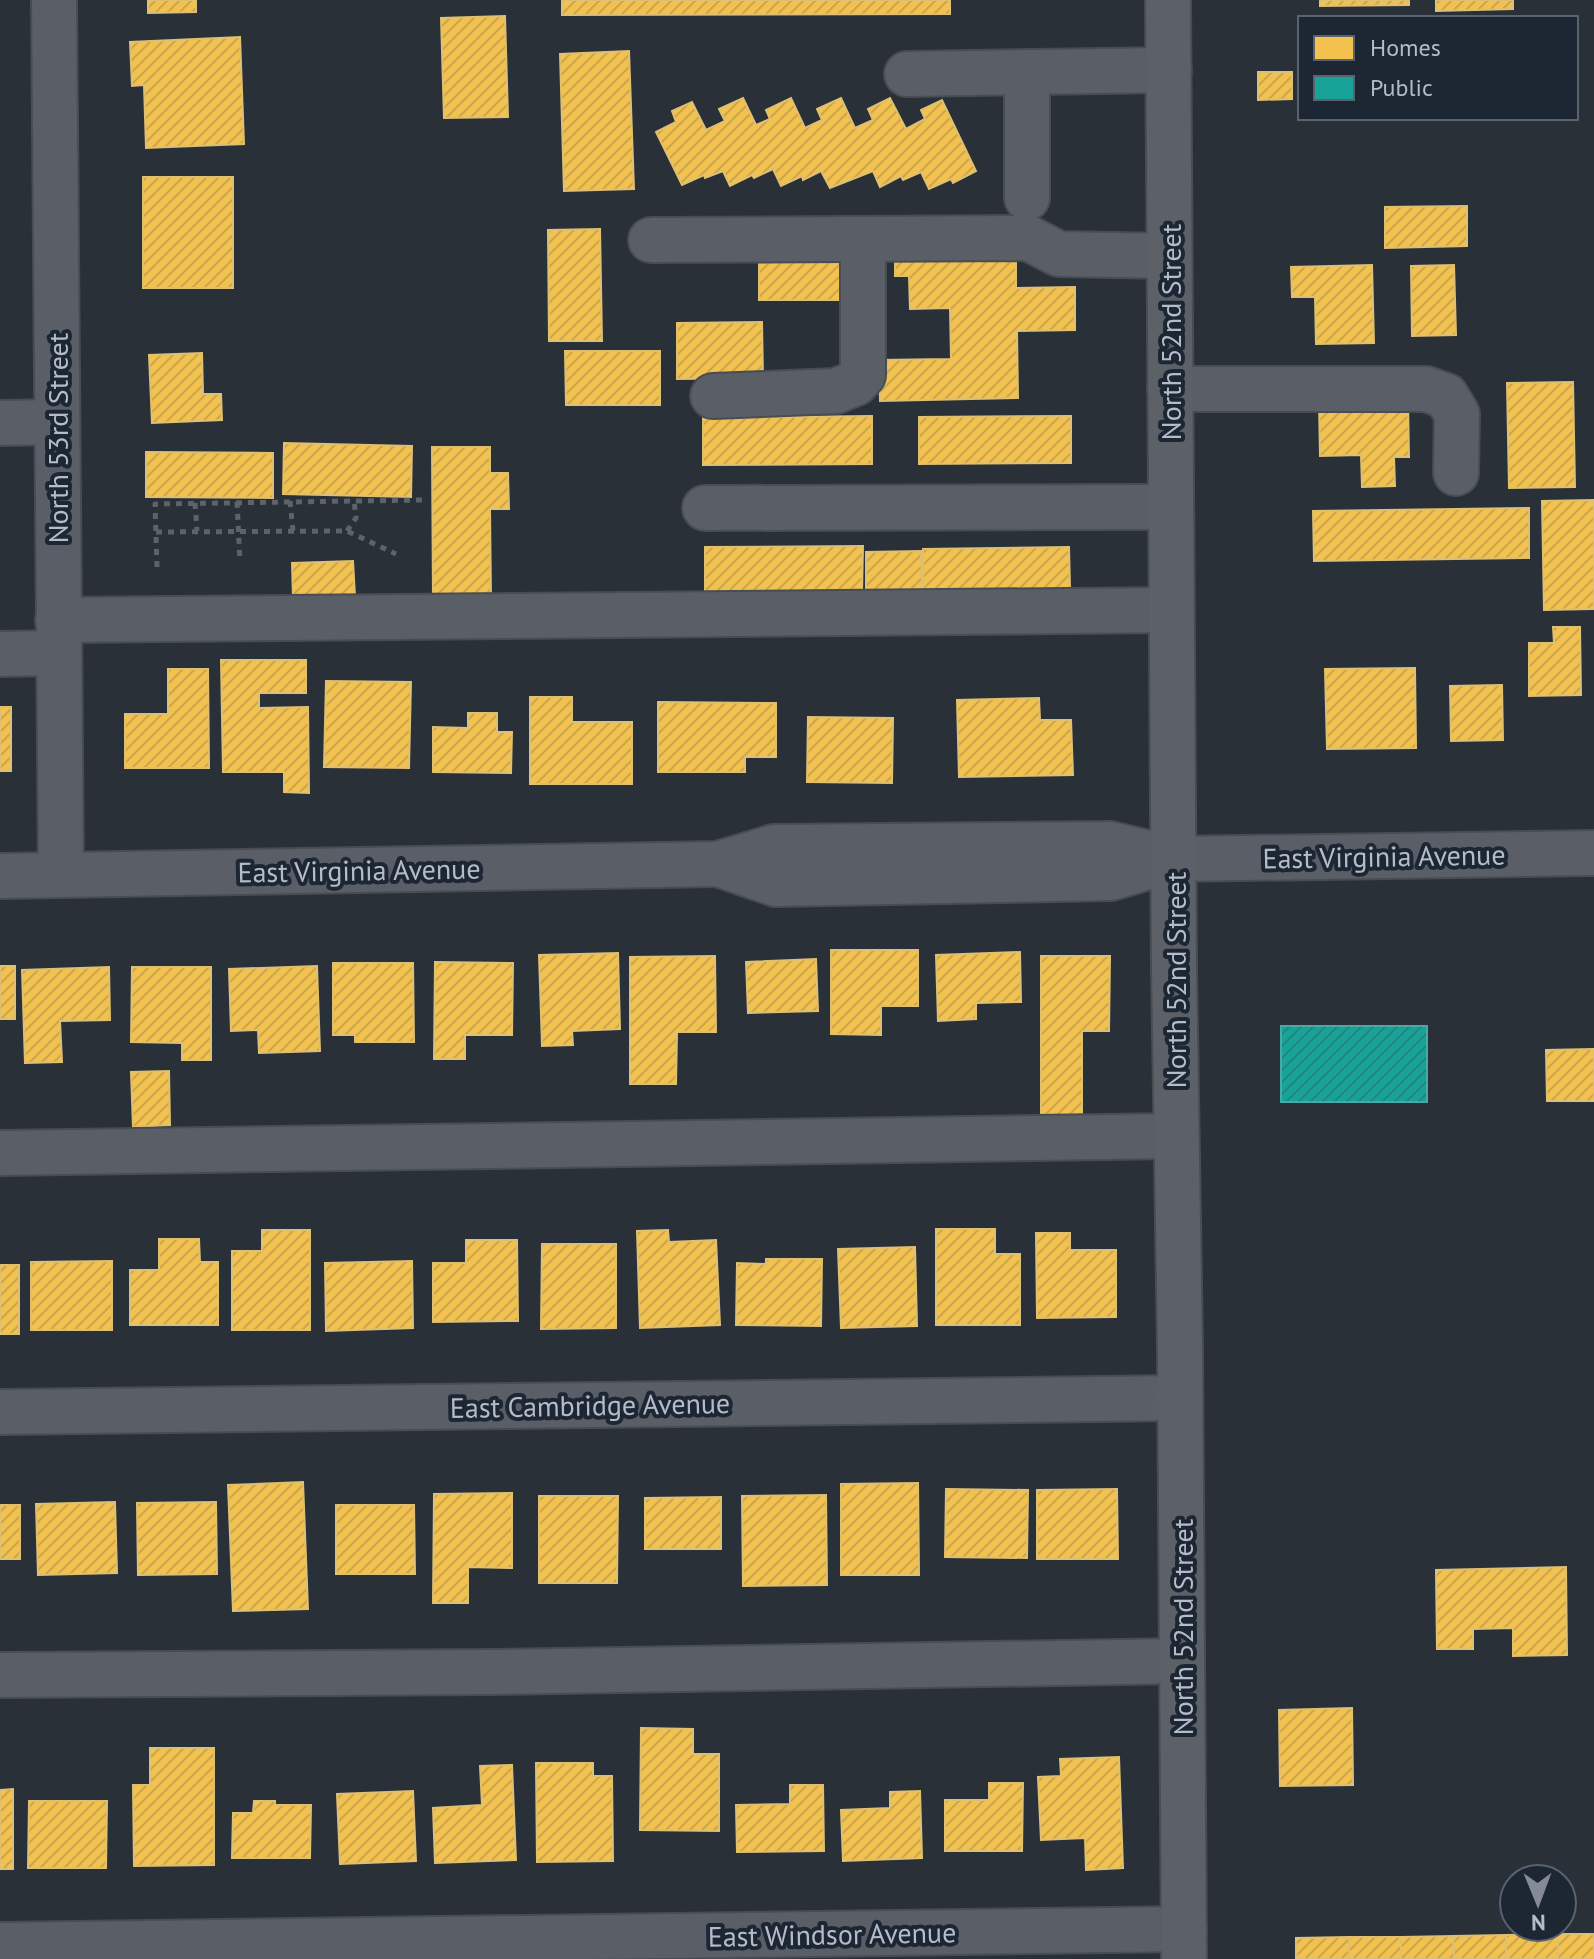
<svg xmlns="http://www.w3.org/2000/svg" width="1594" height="1959" viewBox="0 0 1594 1959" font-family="'PT Sans',sans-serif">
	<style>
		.homes { fill: url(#homes-hatch); stroke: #dfc073; stroke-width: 2 }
		.public { fill: url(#public-hatch); stroke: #46aaa7; stroke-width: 2 }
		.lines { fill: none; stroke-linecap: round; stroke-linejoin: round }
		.minor-casing { stroke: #484c53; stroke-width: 48 }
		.major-casing { stroke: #484c55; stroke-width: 48 }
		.path { stroke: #5d636a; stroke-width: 5; stroke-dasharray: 6 6; stroke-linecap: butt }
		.minor { stroke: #5a5e66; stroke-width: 44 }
		.major { stroke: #5c6168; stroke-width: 44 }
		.labels { text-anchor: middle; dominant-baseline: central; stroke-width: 8; stroke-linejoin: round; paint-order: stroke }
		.street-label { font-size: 28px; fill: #b4bcc9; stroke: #1d2633 }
	</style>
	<defs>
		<pattern id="homes-hatch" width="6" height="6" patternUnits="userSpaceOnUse" patternTransform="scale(2)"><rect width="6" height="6" fill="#f2c14e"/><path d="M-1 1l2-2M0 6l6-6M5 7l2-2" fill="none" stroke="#cca64a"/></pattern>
		<pattern id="public-hatch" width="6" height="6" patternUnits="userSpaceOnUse" patternTransform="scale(2)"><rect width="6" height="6" fill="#17a398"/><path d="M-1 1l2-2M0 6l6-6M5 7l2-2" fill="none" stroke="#1f8881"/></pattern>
	</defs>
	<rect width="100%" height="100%" fill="#2a3038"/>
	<g class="homes">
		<path d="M 148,0 L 196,0 L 196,12 L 148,13 Z"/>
		<path d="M 562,0 L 950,0 L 950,14 L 562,15 Z"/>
		<path d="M 1320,0 L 1409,0 L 1409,5 L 1320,6 Z"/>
		<path d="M 1436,0 L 1513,0 L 1513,9 L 1436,11 Z"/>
		<path d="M 505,16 L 508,117 L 444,118 L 441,18 Z"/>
		<path d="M 240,37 L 244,144 L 146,148 L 144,85 L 132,86 L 130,42 Z"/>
		<path d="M 629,51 L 634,189 L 564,191 L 560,54 Z"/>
		<path d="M 1258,72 L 1292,72 L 1292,99 L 1258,100 Z"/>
		<path d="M 743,98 L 756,125 L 770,119 L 766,110 L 791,98 L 805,128 L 822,120 L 817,109 L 841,98 L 855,128 L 873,120 L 868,109 L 890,98 L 906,129 L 925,119 L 921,110 L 942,100 L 976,171 L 953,183 L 951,179 L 929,189 L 921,172 L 903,180 L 901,176 L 880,187 L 873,171 L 830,188 L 821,171 L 803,180 L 802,176 L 781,186 L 773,169 L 754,178 L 752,175 L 730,186 L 723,171 L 705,178 L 704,175 L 682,185 L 656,132 L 676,122 L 672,111 L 692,102 L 706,130 L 725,121 L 719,109 Z"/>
		<rect x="143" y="177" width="90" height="111"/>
		<path d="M 1467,206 L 1467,246 L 1385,248 L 1385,207 Z"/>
		<path d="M 600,229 L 602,341 L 549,341 L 548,230 Z"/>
		<path d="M 845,244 L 846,300 L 759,300 L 759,245 Z"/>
		<path d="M 1016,256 L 1016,288 L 1075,287 L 1075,330 L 1017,331 L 1018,398 L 880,401 L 879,360 L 951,359 L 950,308 L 910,309 L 909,276 L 895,276 L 895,258 Z"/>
		<path d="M 1372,265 L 1374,343 L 1316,344 L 1315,297 L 1292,297 L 1291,267 Z"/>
		<path d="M 1454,265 L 1456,335 L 1412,336 L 1411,266 Z"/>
		<path d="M 762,322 L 763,378 L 677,379 L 677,323 Z"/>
		<path d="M 565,351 L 660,351 L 660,405 L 566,405 Z"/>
		<path d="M 202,353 L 203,394 L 221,394 L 222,420 L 152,423 L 149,355 Z"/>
		<path d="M 1573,382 L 1575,487 L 1509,488 L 1507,383 Z"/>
		<path d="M 1408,401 L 1409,457 L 1394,457 L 1395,486 L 1362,487 L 1361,455 L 1320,456 L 1319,402 Z"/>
		<path d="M 872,416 L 872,464 L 703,465 L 703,418 Z"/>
		<path d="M 1071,416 L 1071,463 L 919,464 L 919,417 Z"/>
		<path d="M 284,443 L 412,446 L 411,497 L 283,494 Z"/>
		<path d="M 432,447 L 490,447 L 490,473 L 508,473 L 509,509 L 490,509 L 491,599 L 433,598 Z"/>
		<path d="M 146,452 L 273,453 L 273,498 L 146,497 Z"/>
		<path d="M 1594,500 L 1594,609 L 1544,610 L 1542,501 Z"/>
		<path d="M 1529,508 L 1529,558 L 1314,561 L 1313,511 Z"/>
		<path d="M 863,546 L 862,593 L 705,594 L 705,547 Z"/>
		<path d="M 1069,547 L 1070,588 L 923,590 L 923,549 Z"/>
		<path d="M 921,551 L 922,590 L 866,591 L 866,552 Z"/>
		<path d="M 353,561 L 355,596 L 293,598 L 292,563 Z"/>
		<path d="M 1553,627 L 1580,627 L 1581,695 L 1529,696 L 1529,643 L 1554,643 Z"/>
		<path d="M 221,660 L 306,660 L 306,693 L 259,693 L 259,708 L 308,707 L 309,793 L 284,792 L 284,772 L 223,772 Z"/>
		<path d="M 1415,668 L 1416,748 L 1327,749 L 1325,669 Z"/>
		<path d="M 168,669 L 208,669 L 209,768 L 125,768 L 125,714 L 168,714 Z"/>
		<path d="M 326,681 L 411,682 L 409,768 L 324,767 Z"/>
		<path d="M 1502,685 L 1503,740 L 1451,741 L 1450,686 Z"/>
		<path d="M 530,697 L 572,697 L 572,722 L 632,722 L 632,784 L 530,784 Z"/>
		<path d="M 1039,698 L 1040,720 L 1071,720 L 1073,775 L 959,777 L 957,700 Z"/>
		<path d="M 658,702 L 776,703 L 776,757 L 745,757 L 745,772 L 658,772 Z"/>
		<rect x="0" y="707" width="11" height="64"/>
		<path d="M 468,713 L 497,713 L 497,732 L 512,732 L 511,773 L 433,772 L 433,727 L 468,728 Z"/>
		<path d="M 808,717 L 893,718 L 892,783 L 807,782 Z"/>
		<path d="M 831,950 L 918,950 L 918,1006 L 881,1006 L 881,1035 L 831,1034 Z"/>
		<path d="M 1020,952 L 1021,1002 L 976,1003 L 976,1019 L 938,1021 L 936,955 Z"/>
		<path d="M 618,953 L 620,1029 L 572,1031 L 573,1045 L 542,1046 L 539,955 Z"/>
		<path d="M 715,956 L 716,1032 L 677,1032 L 676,1084 L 630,1084 L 630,957 Z"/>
		<path d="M 1041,956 L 1110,956 L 1109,1031 L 1082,1031 L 1082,1121 L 1041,1121 Z"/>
		<path d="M 816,959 L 818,1011 L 748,1013 L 746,962 Z"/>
		<path d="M 435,962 L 513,963 L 512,1035 L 465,1035 L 465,1059 L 434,1059 Z"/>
		<path d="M 333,963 L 413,963 L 414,1042 L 355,1042 L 355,1035 L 333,1035 Z"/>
		<rect x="0" y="966" width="15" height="53"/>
		<path d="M 317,966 L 320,1051 L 259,1053 L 258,1030 L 231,1031 L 229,969 Z"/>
		<path d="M 109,967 L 110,1020 L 60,1021 L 62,1062 L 25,1063 L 22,970 Z"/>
		<path d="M 132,967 L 211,967 L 211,1060 L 182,1060 L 182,1043 L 131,1042 Z"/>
		<path d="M 1594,1049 L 1594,1101 L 1547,1101 L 1546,1050 Z"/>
		<path d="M 169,1071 L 170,1125 L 133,1127 L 131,1072 Z"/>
		<path d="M 936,1229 L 995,1229 L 995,1254 L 1020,1254 L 1020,1325 L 936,1325 Z"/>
		<path d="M 262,1230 L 310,1230 L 310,1330 L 232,1330 L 232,1251 L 262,1251 Z"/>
		<path d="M 668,1230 L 669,1242 L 716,1240 L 720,1325 L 640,1328 L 637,1231 Z"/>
		<path d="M 1036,1233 L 1070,1233 L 1070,1250 L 1116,1250 L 1116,1317 L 1037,1318 Z"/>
		<path d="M 159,1239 L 199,1239 L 200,1262 L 218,1262 L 218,1325 L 130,1325 L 130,1270 L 159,1270 Z"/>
		<path d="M 466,1240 L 517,1240 L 518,1321 L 433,1322 L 433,1263 L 466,1263 Z"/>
		<path d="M 542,1244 L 616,1244 L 616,1328 L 541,1329 Z"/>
		<path d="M 915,1247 L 917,1326 L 841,1328 L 838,1249 Z"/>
		<path d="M 766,1259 L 822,1259 L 821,1326 L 736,1325 L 737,1263 L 766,1264 Z"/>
		<path d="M 112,1261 L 112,1330 L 31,1330 L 31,1262 Z"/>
		<path d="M 412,1261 L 413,1328 L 326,1331 L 325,1263 Z"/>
		<rect x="0" y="1265" width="19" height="69"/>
		<path d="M 303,1482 L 308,1609 L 233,1611 L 228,1485 Z"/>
		<path d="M 918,1483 L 919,1575 L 841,1575 L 841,1484 Z"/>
		<path d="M 946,1489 L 1028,1490 L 1027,1558 L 945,1557 Z"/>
		<path d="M 1117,1489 L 1118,1559 L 1037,1559 L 1037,1490 Z"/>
		<path d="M 512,1493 L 512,1568 L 468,1567 L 468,1603 L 433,1603 L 434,1494 Z"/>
		<path d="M 826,1495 L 827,1585 L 743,1586 L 742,1496 Z"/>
		<path d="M 539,1496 L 618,1496 L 617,1583 L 539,1583 Z"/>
		<path d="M 721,1497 L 721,1549 L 645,1549 L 645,1498 Z"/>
		<path d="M 115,1502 L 117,1573 L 38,1575 L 36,1504 Z"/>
		<path d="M 216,1502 L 217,1574 L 138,1575 L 137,1503 Z"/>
		<rect x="0" y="1505" width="20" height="54"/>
		<path d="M 336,1505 L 414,1505 L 415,1574 L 336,1574 Z"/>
		<path d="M 1566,1567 L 1567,1655 L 1513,1656 L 1513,1628 L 1473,1629 L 1473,1649 L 1437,1649 L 1436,1570 Z"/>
		<path d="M 1352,1708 L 1353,1785 L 1280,1786 L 1279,1710 Z"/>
		<path d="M 641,1728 L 693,1729 L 693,1754 L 719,1754 L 719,1831 L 640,1830 Z"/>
		<path d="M 150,1748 L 214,1748 L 214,1865 L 134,1866 L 133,1785 L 150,1785 Z"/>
		<path d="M 1119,1757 L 1123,1868 L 1086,1870 L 1085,1838 L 1041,1840 L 1038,1777 L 1061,1776 L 1060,1759 Z"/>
		<path d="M 536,1763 L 593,1763 L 593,1776 L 612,1776 L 613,1861 L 537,1862 Z"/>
		<path d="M 512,1765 L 516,1860 L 435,1863 L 433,1808 L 482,1805 L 480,1766 Z"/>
		<path d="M 989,1783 L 1023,1783 L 1022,1851 L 945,1851 L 945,1800 L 989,1800 Z"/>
		<path d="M 790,1785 L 823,1785 L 824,1851 L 737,1852 L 736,1805 L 790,1804 Z"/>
		<path d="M 13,1789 L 13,1869 L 0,1869 L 0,1790 Z"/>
		<path d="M 413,1791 L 416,1861 L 340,1864 L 337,1794 Z"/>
		<path d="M 920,1791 L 922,1858 L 843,1861 L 841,1810 L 890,1808 L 890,1792 Z"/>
		<path d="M 29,1801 L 107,1801 L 106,1868 L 28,1868 Z"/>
		<path d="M 254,1801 L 275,1801 L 275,1805 L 311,1805 L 310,1858 L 232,1858 L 233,1813 L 253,1813 Z"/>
		<rect x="1558" y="1934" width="36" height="25"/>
		<path d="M 1558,1934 L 1558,1959 L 1506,1959 L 1506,1935 Z"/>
		<path d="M 1506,1935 L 1506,1959 L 1454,1959 L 1453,1936 Z"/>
		<path d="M 1453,1936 L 1454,1959 L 1401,1959 L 1401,1937 Z"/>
		<path d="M 1349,1937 L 1349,1959 L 1296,1959 L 1296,1938 Z"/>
		<rect x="1349" y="1937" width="52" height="22"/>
	</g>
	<rect class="public" x="1281" y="1026" width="146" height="76"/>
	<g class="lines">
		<g class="minor-casing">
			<g id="minor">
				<path d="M 54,0 L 61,875"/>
				<path d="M 1027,72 L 1027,198"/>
				<path d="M 907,74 L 1169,70"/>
				<path d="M 651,240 L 1028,238 L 1059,254 L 1169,256"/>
				<path d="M 1170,389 L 1426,389 L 1446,396 L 1457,414 L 1456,473"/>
				<path d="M 713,396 L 836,391 L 856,383 L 863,375 L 863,239"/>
				<path d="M 0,423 L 57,422"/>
				<path d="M 705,508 L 1171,507"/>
				<path d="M 58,620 L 1171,610"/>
				<path d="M 0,654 L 59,653"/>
				<path d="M 718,864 L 776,884 L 1111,878 L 1172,860"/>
				<path d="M 0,876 L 718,864 L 774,847 L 1110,844 L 1174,859 L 1594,853"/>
				<path d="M 0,1153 L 1176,1136"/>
				<path d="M 0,1412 L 1180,1398"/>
				<path d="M 0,1675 L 492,1672 L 1182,1661"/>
				<path d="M 0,1945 L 1184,1929"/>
			</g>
		</g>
		<g class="major-casing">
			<path id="major" d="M 1168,0 L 1174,968 L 1180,1349 L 1184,1959"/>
		</g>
		<g class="path">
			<path d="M 290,501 L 293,531"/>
			<path d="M 237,502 L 240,562"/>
			<path d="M 195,503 L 197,531"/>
			<path d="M 347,531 L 356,518 L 354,500"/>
			<path d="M 156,532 L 347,531 L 396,554"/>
			<path d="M 157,567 L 155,504 L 422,500"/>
		</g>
		<use href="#minor" class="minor"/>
		<use href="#major" class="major"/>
	</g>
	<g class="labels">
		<g class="street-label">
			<text transform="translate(1170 332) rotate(-90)">North 52nd Street</text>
			<text transform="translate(57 438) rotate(-90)">North 53rd Street</text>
			<text transform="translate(1384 856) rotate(-1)">East Virginia Avenue</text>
			<text transform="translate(359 870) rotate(-1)">East Virginia Avenue</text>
			<text transform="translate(1175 980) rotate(-90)">North 52nd Street</text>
			<text transform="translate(590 1405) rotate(-1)">East Cambridge Avenue</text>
			<text transform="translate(1182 1627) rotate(-90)">North 52nd Street</text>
			<text transform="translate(832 1934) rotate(-1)">East Windsor Avenue</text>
		</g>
	</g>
	<rect x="1298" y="16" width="280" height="104" fill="#1d2633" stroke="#59626f" stroke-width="2"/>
	<rect x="1314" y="36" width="40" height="24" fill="#f2c14e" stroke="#59626f" stroke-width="2"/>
	<text x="1370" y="56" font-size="24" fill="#b4bcc9">Homes</text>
	<rect x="1314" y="76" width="40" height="24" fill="#17a398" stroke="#59626f" stroke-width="2"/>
	<text x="1370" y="96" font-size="24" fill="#b4bcc9">Public</text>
	<g transform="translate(1538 1903) rotate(179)"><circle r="38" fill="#1d2633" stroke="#59626f" stroke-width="2"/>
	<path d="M0-6L14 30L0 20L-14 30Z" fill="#848b96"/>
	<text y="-12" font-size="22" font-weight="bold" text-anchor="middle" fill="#b4bcc9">N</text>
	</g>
</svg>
